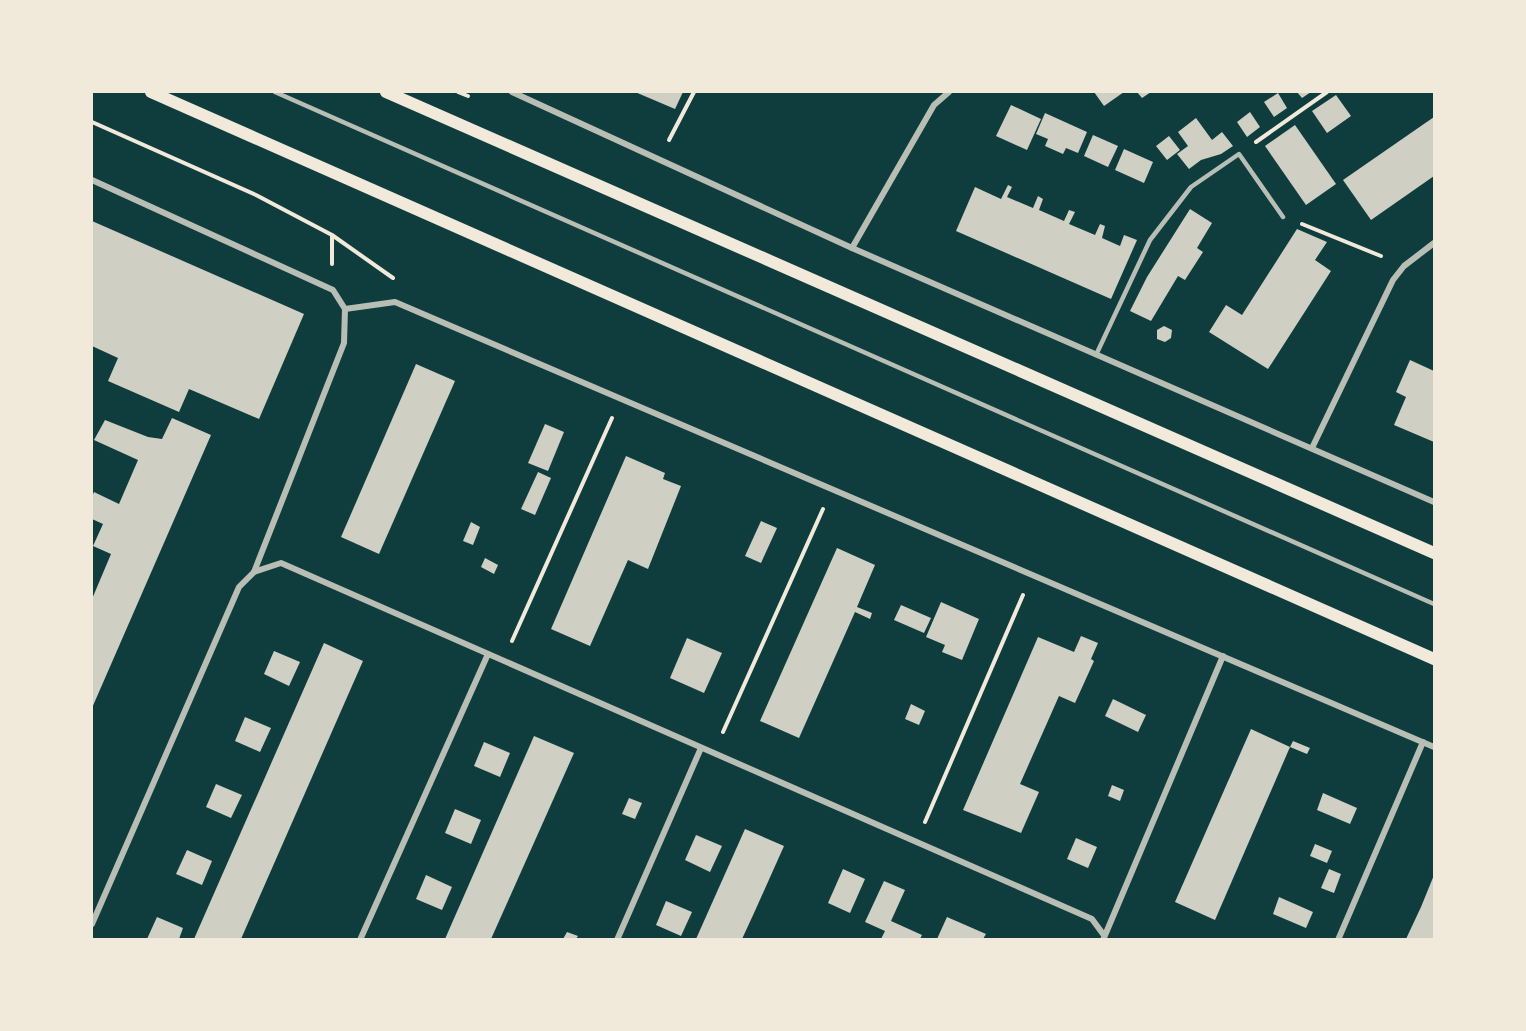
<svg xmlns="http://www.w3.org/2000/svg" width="1526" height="1031" viewBox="0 0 1526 1031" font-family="Inter,sans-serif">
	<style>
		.building { fill: #cfcfc3 }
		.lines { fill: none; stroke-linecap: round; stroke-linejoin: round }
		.path { stroke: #f1e9da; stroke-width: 4 }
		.service { stroke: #b8beb3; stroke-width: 4.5 }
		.minor { stroke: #b8beb3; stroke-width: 6 }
		.secondary { stroke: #f1e9da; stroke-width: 12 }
	</style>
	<rect width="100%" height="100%" fill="#0f3d3e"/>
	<g class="building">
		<path d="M 635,92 L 683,92 L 675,109 Z"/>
		<path d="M 1094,92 L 1124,92 L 1104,106 Z"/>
		<path d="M 1137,92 L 1151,92 L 1142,98 Z"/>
		<path d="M 1297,92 L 1311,92 L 1302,98 Z"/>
		<path d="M 1278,93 L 1287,108 L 1274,117 L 1264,102 Z"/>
		<path d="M 1336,95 L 1351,116 L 1327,133 L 1312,111 Z"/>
		<path d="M 1011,105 L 1041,119 L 1027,150 L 996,136 Z"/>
		<path d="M 1250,112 L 1260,127 L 1247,137 L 1237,122 Z"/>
		<path d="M 1045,113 L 1087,132 L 1078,153 L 1066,148 L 1063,154 L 1045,146 L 1048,139 L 1036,134 Z"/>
		<path d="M 1434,117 L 1434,176 L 1371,220 L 1343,180 Z"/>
		<path d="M 1196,118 L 1212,140 L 1222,132 L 1233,146 L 1221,154 L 1201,160 L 1189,169 L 1177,154 L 1188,146 L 1178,132 Z"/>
		<path d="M 1295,125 L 1336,184 L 1306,205 L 1265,146 Z"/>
		<path d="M 1093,135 L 1118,146 L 1108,167 L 1084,156 Z"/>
		<path d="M 1169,136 L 1180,150 L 1167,160 L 1156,146 Z"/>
		<path d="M 1124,149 L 1153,162 L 1144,183 L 1115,170 Z"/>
		<path d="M 1008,185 L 1012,187 L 1007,197 L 1033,208 L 1038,196 L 1043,199 L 1039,210 L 1064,221 L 1069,210 L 1075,212 L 1069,224 L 1095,235 L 1100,224 L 1105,226 L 1102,238 L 1120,246 L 1124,235 L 1137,240 L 1111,299 L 956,231 L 975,187 L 1001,199 Z"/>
		<path d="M 1190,209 L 1212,223 L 1197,248 L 1203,252 L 1185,280 L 1178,276 L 1151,321 L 1130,311 L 1147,277 Z"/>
		<path d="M 92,221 L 304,314 L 259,419 L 189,389 L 179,412 L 108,381 L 118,358 L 92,346 Z"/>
		<path d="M 1297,229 L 1327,242 L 1315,260 L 1331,271 L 1268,369 L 1209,332 L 1226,305 L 1242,315 Z"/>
		<path d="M 1164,326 L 1172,330 L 1171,338 L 1165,342 L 1157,339 L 1157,330 Z"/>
		<path d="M 1410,360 L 1434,371 L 1434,442 L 1394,425 L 1406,397 L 1396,392 Z"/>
		<path d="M 416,364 L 455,381 L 379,554 L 341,537 Z"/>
		<path d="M 172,418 L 211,435 L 92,708 L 92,599 L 111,554 L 93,546 L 103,524 L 92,519 L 92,497 L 94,492 L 119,504 L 138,460 L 94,440 L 105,420 L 148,437 L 162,439 Z"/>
		<path d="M 545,424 L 564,432 L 548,471 L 528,463 Z"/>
		<path d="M 626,456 L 665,473 L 663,479 L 681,486 L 648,569 L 628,560 L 590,646 L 551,629 Z"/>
		<path d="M 538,472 L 551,478 L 535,515 L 521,509 Z"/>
		<path d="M 761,521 L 777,528 L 761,563 L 745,556 Z"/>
		<path d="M 471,522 L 480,527 L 473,545 L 463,541 Z"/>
		<path d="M 837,548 L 875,565 L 857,607 L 872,613 L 870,619 L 855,612 L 799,738 L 760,721 Z"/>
		<path d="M 485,558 L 498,565 L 494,574 L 481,567 Z"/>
		<path d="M 941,602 L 979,619 L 962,660 L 942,652 L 945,645 L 926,637 Z"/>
		<path d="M 901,605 L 931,618 L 924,633 L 894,620 Z"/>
		<path d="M 1081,636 L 1098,643 L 1091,659 L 1094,661 L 1075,703 L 1059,696 L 1020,784 L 1039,792 L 1021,833 L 963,810 L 1038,637 L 1074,652 Z"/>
		<path d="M 687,638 L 722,653 L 704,693 L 670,678 Z"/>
		<path d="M 324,643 L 363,661 L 348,695 L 241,939 L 194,939 Z"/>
		<path d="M 274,651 L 300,662 L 289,686 L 264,674 Z"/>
		<path d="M 1113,699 L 1146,715 L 1138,732 L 1105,716 Z"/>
		<path d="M 911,704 L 925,711 L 919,725 L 905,719 Z"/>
		<path d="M 245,717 L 271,728 L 260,752 L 235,741 Z"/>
		<path d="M 1251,729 L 1290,747 L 1215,920 L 1175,902 Z"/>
		<path d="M 534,736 L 574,753 L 491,939 L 445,939 Z"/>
		<path d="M 1293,741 L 1310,748 L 1307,754 L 1290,747 Z"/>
		<path d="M 484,742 L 510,753 L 500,777 L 474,766 Z"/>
		<path d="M 216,784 L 242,795 L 231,818 L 206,807 Z"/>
		<path d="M 1112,785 L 1124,790 L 1120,801 L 1108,796 Z"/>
		<path d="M 1323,793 L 1357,808 L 1350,824 L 1317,810 Z"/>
		<path d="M 629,798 L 642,803 L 635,819 L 622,814 Z"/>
		<path d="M 455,809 L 481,820 L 471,844 L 445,833 Z"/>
		<path d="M 745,829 L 784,846 L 754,913 L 742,939 L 696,939 Z"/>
		<path d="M 696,835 L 722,846 L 710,872 L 685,860 Z"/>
		<path d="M 1076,838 L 1097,847 L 1088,868 L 1067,859 Z"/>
		<path d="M 1315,844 L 1332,851 L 1327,863 L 1310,856 Z"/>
		<path d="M 187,850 L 212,861 L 202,885 L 176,874 Z"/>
		<path d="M 843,869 L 865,879 L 850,913 L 828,903 Z"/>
		<path d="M 1329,869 L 1341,874 L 1334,893 L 1321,888 Z"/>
		<path d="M 426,875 L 452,887 L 442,910 L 416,899 Z"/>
		<path d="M 1434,875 L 1434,939 L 1406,939 L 1421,907 Z"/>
		<path d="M 884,881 L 905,890 L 891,921 L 922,935 L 920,939 L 881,939 L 885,931 L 865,922 Z"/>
		<path d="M 1279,897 L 1313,912 L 1306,928 L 1273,914 Z"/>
		<path d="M 666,901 L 692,912 L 681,936 L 656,925 Z"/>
		<path d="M 157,917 L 183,928 L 179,939 L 147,939 Z"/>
		<path d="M 947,917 L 986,934 L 983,939 L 937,939 Z"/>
		<path d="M 567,932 L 578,936 L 576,939 L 563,939 Z"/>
	</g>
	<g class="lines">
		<g class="path">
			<path d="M 458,92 L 468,96"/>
			<path d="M 92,122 L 256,195 L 332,235 L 393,278"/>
			<path d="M 669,140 L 694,92"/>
			<path d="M 1256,142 L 1327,92"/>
			<path d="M 1302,224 L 1381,256"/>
			<path d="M 332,236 L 332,264"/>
			<path d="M 512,641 L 612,418"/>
			<path d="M 723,732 L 823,509"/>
			<path d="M 925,822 L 1023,595"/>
		</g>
		<g class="service">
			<path d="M 275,92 L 1434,604"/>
			<path d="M 1096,355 L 1150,240 L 1191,187 L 1239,154 L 1283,217"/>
		</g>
		<g class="minor">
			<path d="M 512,92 L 852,248 L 1434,502"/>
			<path d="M 92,180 L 333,290 L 345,309"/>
			<path d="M 852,248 L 934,105 L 949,92"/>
			<path d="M 345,309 L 395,302 L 1434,747"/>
			<path d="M 1312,448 L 1393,280 L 1404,266 L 1434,243"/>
			<path d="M 254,572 L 281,563 L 1092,919 L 1103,934"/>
			<path d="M 92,924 L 239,587 L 254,572 L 344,343 L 345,309"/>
			<path d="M 360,940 L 488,654"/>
			<path d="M 617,940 L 701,748"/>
			<path d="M 1103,940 L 1223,656"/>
			<path d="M 1338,940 L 1423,742"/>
		</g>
		<g class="secondary">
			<path d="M 151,92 L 1434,659"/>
			<path d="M 386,92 L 1434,553"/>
		</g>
	</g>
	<rect width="1526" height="1031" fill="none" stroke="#f1e9da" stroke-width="186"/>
</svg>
